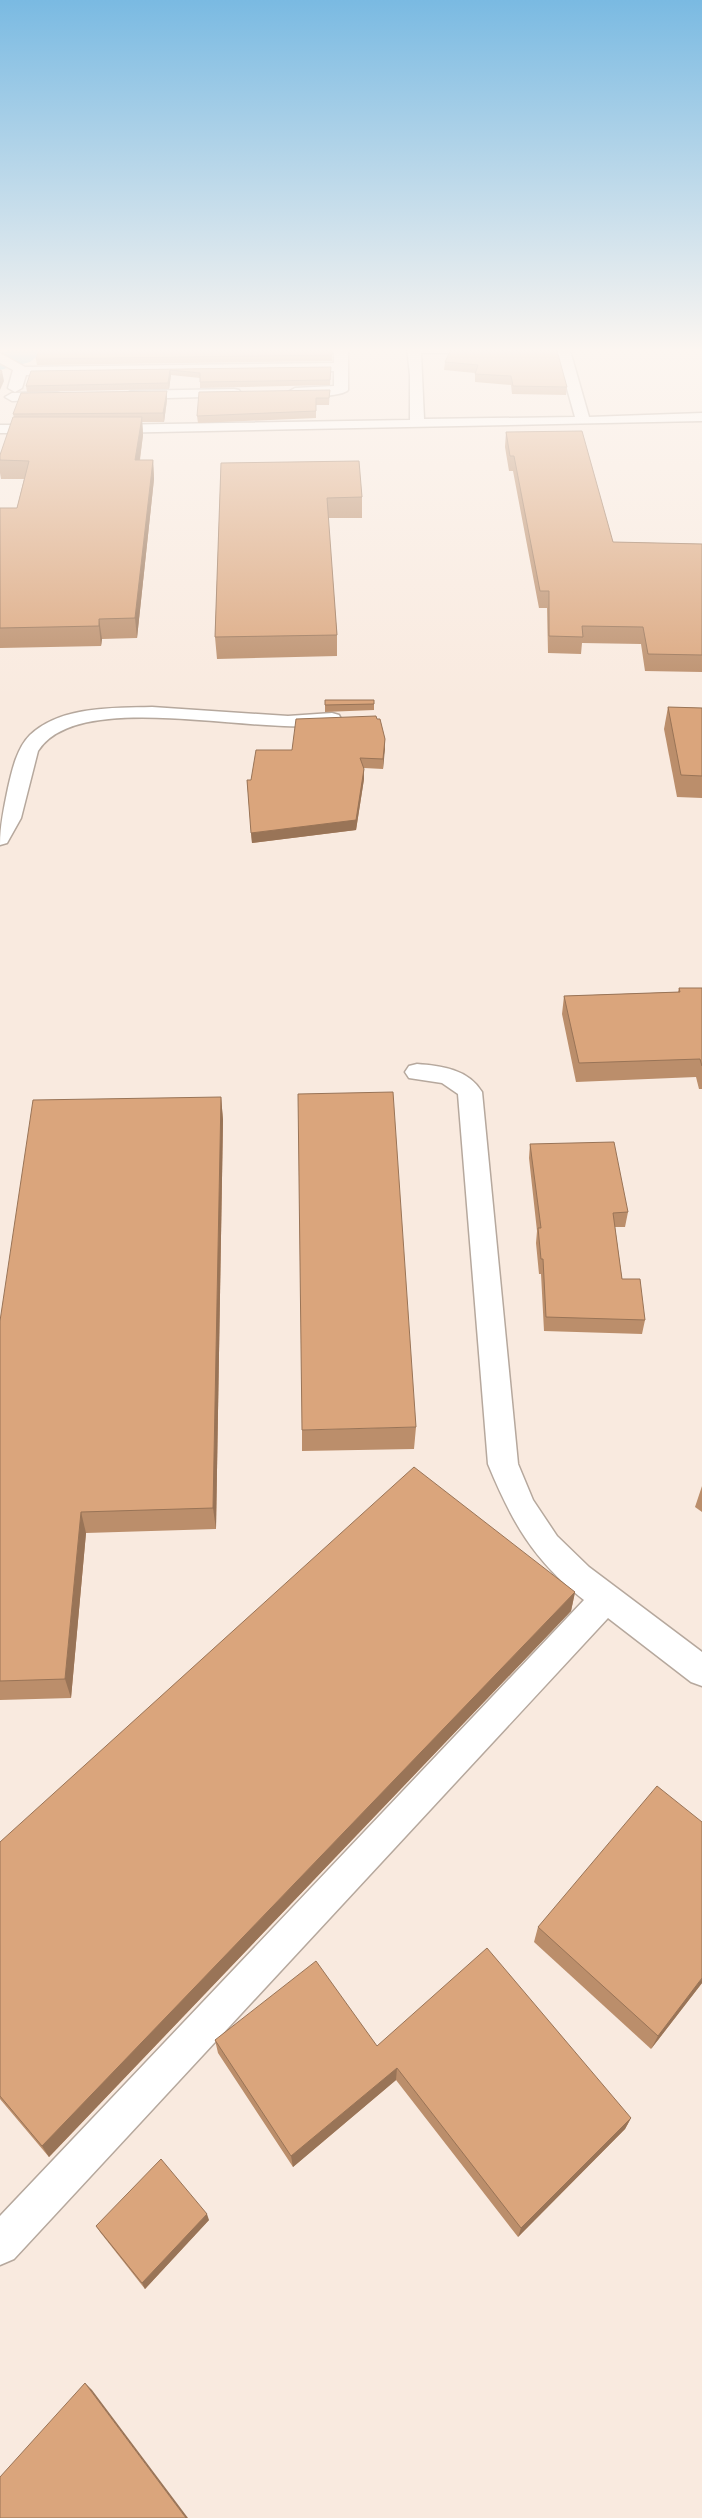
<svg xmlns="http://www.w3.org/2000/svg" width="702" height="2518" viewBox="0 0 702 2518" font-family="'Sofia Sans Condensed',sans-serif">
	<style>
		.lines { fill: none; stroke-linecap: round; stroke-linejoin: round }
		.river { fill: #75c4d8; fill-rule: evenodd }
		.street-casing { stroke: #b6a89d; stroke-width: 3 }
		.street { fill: #fff; fill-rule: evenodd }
		.wall { fill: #bb8e6b }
		.shaded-wall { fill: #997457 }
		.building { fill: #daa57c; stroke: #997457 }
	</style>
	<rect width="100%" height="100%" fill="#f9eadf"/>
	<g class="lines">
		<path class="river" d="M 18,347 L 47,347 L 30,362 L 0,370 L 0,354 Z"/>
		<g class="street-casing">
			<g id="street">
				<path d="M 334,347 L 348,347 L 348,390 C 342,397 294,399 288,392 L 295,388 L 334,386 L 334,371 L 26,375 L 22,388 L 15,392 L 8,388 L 13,370 L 0,363 L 0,353 L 25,367 L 334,363 Z"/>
				<path d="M 407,347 L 569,347 L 589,417 L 702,413 L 702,421 L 108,433 L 101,429 L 108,425 L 410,420 L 410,375 ZM 421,353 L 557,353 L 575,417 L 424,419 Z"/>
				<path d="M 234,389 L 239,390 L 241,393 L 239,396 L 131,399 L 124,395 L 131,391 Z"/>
				<path d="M 54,392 L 59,393 L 61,396 L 59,399 L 12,401 L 5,397 L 12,393 Z"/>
				<path d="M 0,425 L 44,425 L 51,429 L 44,433 L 0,433 Z"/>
				<path d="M 152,707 L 288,716 L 332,713 L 339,715 L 341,719 L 339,723 C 269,740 80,685 38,751 L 21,818 L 7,843 L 0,845 C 0,825 4,808 8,788 C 12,770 17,748 30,735 C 61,706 112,708 152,707 Z"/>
				<path d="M 417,1064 C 442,1066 468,1069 482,1092 L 518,1464 L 533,1500 L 557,1536 L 589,1567 L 702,1652 L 702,1686 L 691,1682 L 608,1618 L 14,2259 L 0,2265 L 0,2216 L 584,1600 C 533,1560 512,1522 488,1464 L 458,1094 L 442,1083 L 409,1078 L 405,1072 L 409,1066 Z"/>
			</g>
		</g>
		<use href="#street" class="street"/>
	</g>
	<g class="wall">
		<path d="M 452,347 L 567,387 L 566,395 L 512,394 L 511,385 L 475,382 L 475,373 L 444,370 L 445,362 Z"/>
		<path d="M 327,349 L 332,349 L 332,361 L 37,365 L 36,359 Z"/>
		<path d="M 331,367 L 330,385 L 200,388 L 200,378 L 171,375 L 169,389 L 27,392 L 26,386 L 31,371 Z"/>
		<path d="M 330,390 L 329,405 L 316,405 L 316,418 L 198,423 L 197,416 Z"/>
		<path d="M 167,391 L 167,400 L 164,422 L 142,422 L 143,435 L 140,460 L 153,460 L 154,479 L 137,638 L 102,639 L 101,646 L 0,648 L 0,508 L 17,508 L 24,479 L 1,479 L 0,473 L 0,455 L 14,417 L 13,414 Z"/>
		<path d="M 506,432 L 613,542 L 702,544 L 702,672 L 645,671 L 641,644 L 582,643 L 581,654 L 548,653 L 547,608 L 539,608 L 513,471 L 509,471 L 505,447 Z"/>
		<path d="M 221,463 L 362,497 L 362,518 L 328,518 L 337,635 L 337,656 L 217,659 L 215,637 Z"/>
		<path d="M 325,700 L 374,704 L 374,710 L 325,712 Z"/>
		<path d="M 668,707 L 702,708 L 702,798 L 677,797 L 664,729 Z"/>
		<path d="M 377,719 L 385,739 L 383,769 L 364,768 L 364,779 L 356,830 L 252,843 L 247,780 L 251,780 L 292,750 Z"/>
		<path d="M 679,988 L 702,988 L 702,1089 L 699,1089 L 696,1077 L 576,1082 L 562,1014 L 564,996 L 678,992 Z"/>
		<path d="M 221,1097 L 223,1120 L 216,1529 L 86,1533 L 71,1698 L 0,1700 L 0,1321 Z"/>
		<path d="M 530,1144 L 628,1212 L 625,1227 L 615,1227 L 622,1279 L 645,1320 L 642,1334 L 544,1331 L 541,1274 L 539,1274 L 536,1243 L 537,1231 L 529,1158 Z"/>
		<path d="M 416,1427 L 414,1449 L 302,1451 L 302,1430 Z"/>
		<path d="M 702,1486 L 702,1512 L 695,1507 Z"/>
		<path d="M 575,1592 L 571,1611 L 49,2157 L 0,2099 L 0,1842 Z"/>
		<path d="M 538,1927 L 702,1983 L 651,2049 L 534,1942 Z"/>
		<path d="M 215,2040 L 377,2046 L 631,2118 L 625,2129 L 518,2237 L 396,2080 L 293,2167 L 218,2053 Z"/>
		<path d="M 209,2220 L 145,2289 L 100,2232 L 96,2226 Z"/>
	</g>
	<g class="shaded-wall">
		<path d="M 170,370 L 171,375 L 169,389 L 168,383 Z"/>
		<path d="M 2,371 L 4,381 L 0,390 L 0,377 Z"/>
		<path d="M 167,391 L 167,400 L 164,422 L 163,413 Z"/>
		<path d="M 142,417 L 143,435 L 137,479 L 135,460 Z"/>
		<path d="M 153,460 L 154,479 L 137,638 L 135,618 Z"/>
		<path d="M 99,619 L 102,639 L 101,646 L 99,626 Z"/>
		<path d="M 385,739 L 385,749 L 383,769 L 383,759 Z"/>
		<path d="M 364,769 L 364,779 L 356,830 L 252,843 L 251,833 Z"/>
		<path d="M 221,1097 L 223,1120 L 216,1529 L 213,1508 Z"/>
		<path d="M 81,1512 L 86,1533 L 71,1698 L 65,1679 Z"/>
		<path d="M 575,1592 L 571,1611 L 49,2157 L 42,2146 Z"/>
		<path d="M 702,1978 L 702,1983 L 651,2049 L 658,2036 Z"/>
		<path d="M 397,2068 L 396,2080 L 293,2167 L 291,2156 Z"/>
		<path d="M 631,2118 L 625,2129 L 518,2237 L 521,2228 Z"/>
		<path d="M 207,2214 L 209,2220 L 145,2289 L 142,2283 Z"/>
		<path d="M 85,2383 L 92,2390 L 188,2518 L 186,2518 Z"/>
	</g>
	<g class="building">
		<path d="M 40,347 L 326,347 L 326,348 L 332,349 L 332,355 L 36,359 Z"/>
		<path d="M 452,347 L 556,347 L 567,387 L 513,386 L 511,376 L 475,374 L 478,365 L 445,362 Z"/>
		<path d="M 331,367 L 330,380 L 200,382 L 200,373 L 170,370 L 168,383 L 26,386 L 31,371 Z"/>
		<path d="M 0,370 L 2,371 L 0,377 Z"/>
		<path d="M 330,390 L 329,398 L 316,398 L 316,411 L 197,416 L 199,392 Z"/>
		<path d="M 167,391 L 163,413 L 13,414 L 21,393 Z"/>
		<path d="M 13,417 L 142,417 L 135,460 L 153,460 L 135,618 L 99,619 L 99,626 L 0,628 L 0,508 L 17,508 L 29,461 L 0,460 L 0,455 Z"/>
		<path d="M 582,431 L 613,542 L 702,544 L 702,655 L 648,654 L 643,627 L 582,626 L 583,637 L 549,636 L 549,591 L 540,591 L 514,456 L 510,456 L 506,432 Z"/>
		<path d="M 359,461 L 362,497 L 327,498 L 337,635 L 215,637 L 221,463 Z"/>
		<path d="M 325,700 L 374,700 L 374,704 L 325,705 Z"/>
		<path d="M 668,707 L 702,708 L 702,776 L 681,775 Z"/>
		<path d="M 376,716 L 377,719 L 380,719 L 385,739 L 383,759 L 360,758 L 364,769 L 356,820 L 251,833 L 247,780 L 251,780 L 256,750 L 292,750 L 296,719 Z"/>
		<path d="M 679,988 L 702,988 L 702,1066 L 700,1059 L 579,1063 L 564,996 L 680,992 Z"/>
		<path d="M 393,1092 L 416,1427 L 302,1430 L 298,1094 Z"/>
		<path d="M 221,1097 L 213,1508 L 81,1512 L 65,1679 L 0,1681 L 0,1321 L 33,1100 Z"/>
		<path d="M 614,1142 L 628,1212 L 613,1213 L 622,1279 L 640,1279 L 645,1320 L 546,1317 L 543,1259 L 541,1259 L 538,1228 L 541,1228 L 530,1144 Z"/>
		<path d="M 414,1467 L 575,1592 L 42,2146 L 0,2096 L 0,1842 Z"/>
		<path d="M 657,1786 L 702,1822 L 702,1978 L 658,2036 L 538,1927 Z"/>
		<path d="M 487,1948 L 631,2118 L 521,2228 L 397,2068 L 291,2156 L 215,2040 L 316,1961 L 377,2046 Z"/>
		<path d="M 161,2159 L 207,2214 L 142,2283 L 96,2226 Z"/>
		<path d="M 85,2383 L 186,2518 L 0,2518 L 0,2477 Z"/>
	</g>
	<linearGradient id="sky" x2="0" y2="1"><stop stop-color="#7abae2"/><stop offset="0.5" stop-color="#fcf6f1"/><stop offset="1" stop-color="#fcf6f1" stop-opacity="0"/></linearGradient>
	<rect width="702" height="700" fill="url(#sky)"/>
</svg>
